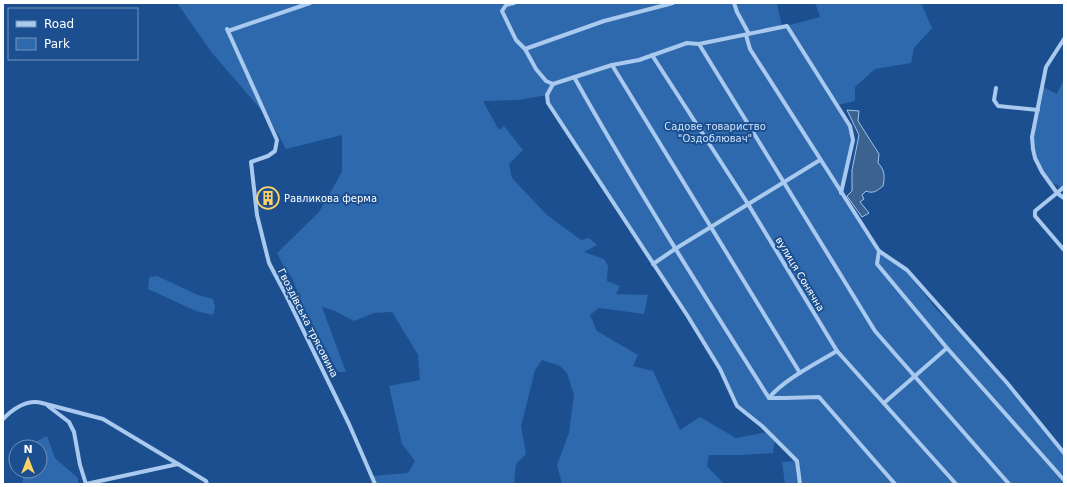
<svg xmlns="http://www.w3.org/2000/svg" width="1067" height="487" viewBox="0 0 1067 487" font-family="'DejaVu Sans',sans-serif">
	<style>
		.green { fill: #2e69ad; fill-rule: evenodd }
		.water { fill: #3c6290; stroke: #9cc4f0 }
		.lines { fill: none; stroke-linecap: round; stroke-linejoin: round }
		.street { stroke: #a9c9ee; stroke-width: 4 }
		.labels { text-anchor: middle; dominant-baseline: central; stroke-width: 4; stroke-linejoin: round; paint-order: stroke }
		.park-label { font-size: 10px; fill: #cfe3fa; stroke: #1b4f8f }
		.poi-label { font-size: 10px; fill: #fff; stroke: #1b4f8f; text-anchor: start }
		.street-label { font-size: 10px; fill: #fff; stroke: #1b4f8f }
	</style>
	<rect width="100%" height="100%" fill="#1b4f8f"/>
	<g class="green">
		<path d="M 177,3 L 777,3 L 782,27 L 820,17 L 816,5 L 812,3 L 921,3 L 932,28 L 914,48 L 911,63 L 875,69 L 855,87 L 855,101 L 837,105 L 850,126 L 853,140 L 841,193 L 879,251 L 888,255 L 907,272 L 937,310 L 971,342 L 1064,453 L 1064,473 L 1060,475 L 1064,480 L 1064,484 L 785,484 L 782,462 L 796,461 L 775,439 L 773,453 L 741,455 L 709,455 L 707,466 L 724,484 L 562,484 L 557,465 L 569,433 L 574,395 L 567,373 L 560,366 L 542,360 L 535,370 L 521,426 L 526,454 L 516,464 L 514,484 L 375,484 L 372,476 L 408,473 L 415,461 L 402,444 L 389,386 L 420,380 L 418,355 L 392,312 L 374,313 L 354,321 L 333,310 L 322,307 L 346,372 L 338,372 L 304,308 L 292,278 L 284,267 L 277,253 L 319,212 L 342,172 L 342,135 L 286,149 L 270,120 L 212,53 ZM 547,95 L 548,103 L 720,369 L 737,406 L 768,432 L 736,438 L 700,417 L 680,430 L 653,371 L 633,366 L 638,355 L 597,331 L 590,315 L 599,308 L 644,314 L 648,295 L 616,294 L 620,286 L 607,281 L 608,266 L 604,259 L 584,252 L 597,245 L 589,238 L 581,240 L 547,215 L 512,178 L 509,164 L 523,150 L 504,126 L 499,130 L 483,101 L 518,100 Z"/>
		<path d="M 1064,79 L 1064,191 L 1056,184 L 1052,185 L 1035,158 L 1032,143 L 1043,87 L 1057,94 Z"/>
		<path d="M 157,276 L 198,295 L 213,299 L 215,307 L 213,315 L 196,311 L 148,289 L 149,277 Z"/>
		<path d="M 47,436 L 55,458 L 78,478 L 78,484 L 24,484 L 22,482 L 26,471 L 40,471 L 40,447 L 34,447 L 35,442 Z"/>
	</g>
	<path class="water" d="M 847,110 L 859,111 L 858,121 L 879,154 L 878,163 C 885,170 885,177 883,186 C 877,191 873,194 866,191 L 862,195 L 864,199 L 860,202 L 869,213 L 862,217 L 847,196 L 852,191 L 852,170 L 859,135 Z"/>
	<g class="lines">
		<g class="street">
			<path d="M 514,3 L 506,5 L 502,11 L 516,40 L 525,49 L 536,69 L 546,81 L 553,84"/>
			<path d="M 734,3 L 737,12 L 749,34"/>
			<path d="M 227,29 L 277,140 L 275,151 L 268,156 L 251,162 L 257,215 L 269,263 L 286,295 L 349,424 L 375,484"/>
			<path d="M 228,31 L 310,3"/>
			<path d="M 746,35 L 750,49 L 879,251 L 877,264 L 947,348 L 1064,480"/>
			<path d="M 1064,39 L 1046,67 L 1032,137 L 1033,149 L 1035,158 L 1042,172 L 1057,193 L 1035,211 L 1035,216 L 1064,250"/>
			<path d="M 699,44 L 875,331 L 1009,484"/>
			<path d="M 525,49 L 604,21 L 673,3"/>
			<path d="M 652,55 L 748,204 L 837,351 L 956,484"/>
			<path d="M 612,65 L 800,373"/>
			<path d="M 574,77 C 635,186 702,292 769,398 L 785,398 L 819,397 L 895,484"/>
			<path d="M 996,88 L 994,100 L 998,106 L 1038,110"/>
			<path d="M 1064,187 L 1057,193 L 1064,198"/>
			<path d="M 879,251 L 907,270 L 1008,384 L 1064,453"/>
			<path d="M 653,264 L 675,249 L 820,160"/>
			<path d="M 769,398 C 783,380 817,363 837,351"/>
			<path d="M 884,403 L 947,348"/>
			<path d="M 48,406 L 69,422 L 74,432 L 80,465 L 86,484"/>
			<path d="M 3,419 C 13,409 27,399 42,403 L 103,419 L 178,464"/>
			<path d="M 86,484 L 178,464 L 206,481 L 207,484"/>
			<path d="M 800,484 L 797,461 L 762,426 L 737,406 L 720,369 L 687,315 L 548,103 L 547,95 L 553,84 L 612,65 L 639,60 L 687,43 L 699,44 L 787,26 L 850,126 L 853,140 L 841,193"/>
		</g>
	</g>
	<defs>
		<g id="building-ring" transform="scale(1.15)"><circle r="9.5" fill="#1b4f8f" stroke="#ffd166" stroke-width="1.5"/><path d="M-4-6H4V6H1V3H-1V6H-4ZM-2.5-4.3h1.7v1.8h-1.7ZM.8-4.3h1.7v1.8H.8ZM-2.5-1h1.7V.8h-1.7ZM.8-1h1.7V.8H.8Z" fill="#ffd166"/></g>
	</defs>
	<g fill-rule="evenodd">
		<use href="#building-ring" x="268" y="198"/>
	</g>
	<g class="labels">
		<g class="park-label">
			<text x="715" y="126">Садове товариство<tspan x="715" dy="12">"Оздоблювач"</tspan></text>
		</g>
		<g class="poi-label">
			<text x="284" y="198">Равликова ферма</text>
		</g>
		<g class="street-label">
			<text transform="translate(800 274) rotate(59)">вулиця Сонячна</text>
			<text transform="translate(308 323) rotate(63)">Гвоздівська трясовина</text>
		</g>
	</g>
	<rect width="1067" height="487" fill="none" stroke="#ffffff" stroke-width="8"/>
	<rect x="8" y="8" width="130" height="52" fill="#1b4f8f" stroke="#7695bc"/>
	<rect x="16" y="21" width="20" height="6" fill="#a9c9ee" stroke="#7695bc"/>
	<text x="44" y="28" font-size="12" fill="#ffffff">Road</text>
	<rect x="16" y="38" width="20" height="12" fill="#2e69ad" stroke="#7695bc"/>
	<text x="44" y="48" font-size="12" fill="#ffffff">Park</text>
	<g transform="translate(28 459)"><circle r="19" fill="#1b4f8f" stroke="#7695bc"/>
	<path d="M0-3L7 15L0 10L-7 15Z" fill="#ffd166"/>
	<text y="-6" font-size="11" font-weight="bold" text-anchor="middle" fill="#ffffff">N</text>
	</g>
</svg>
